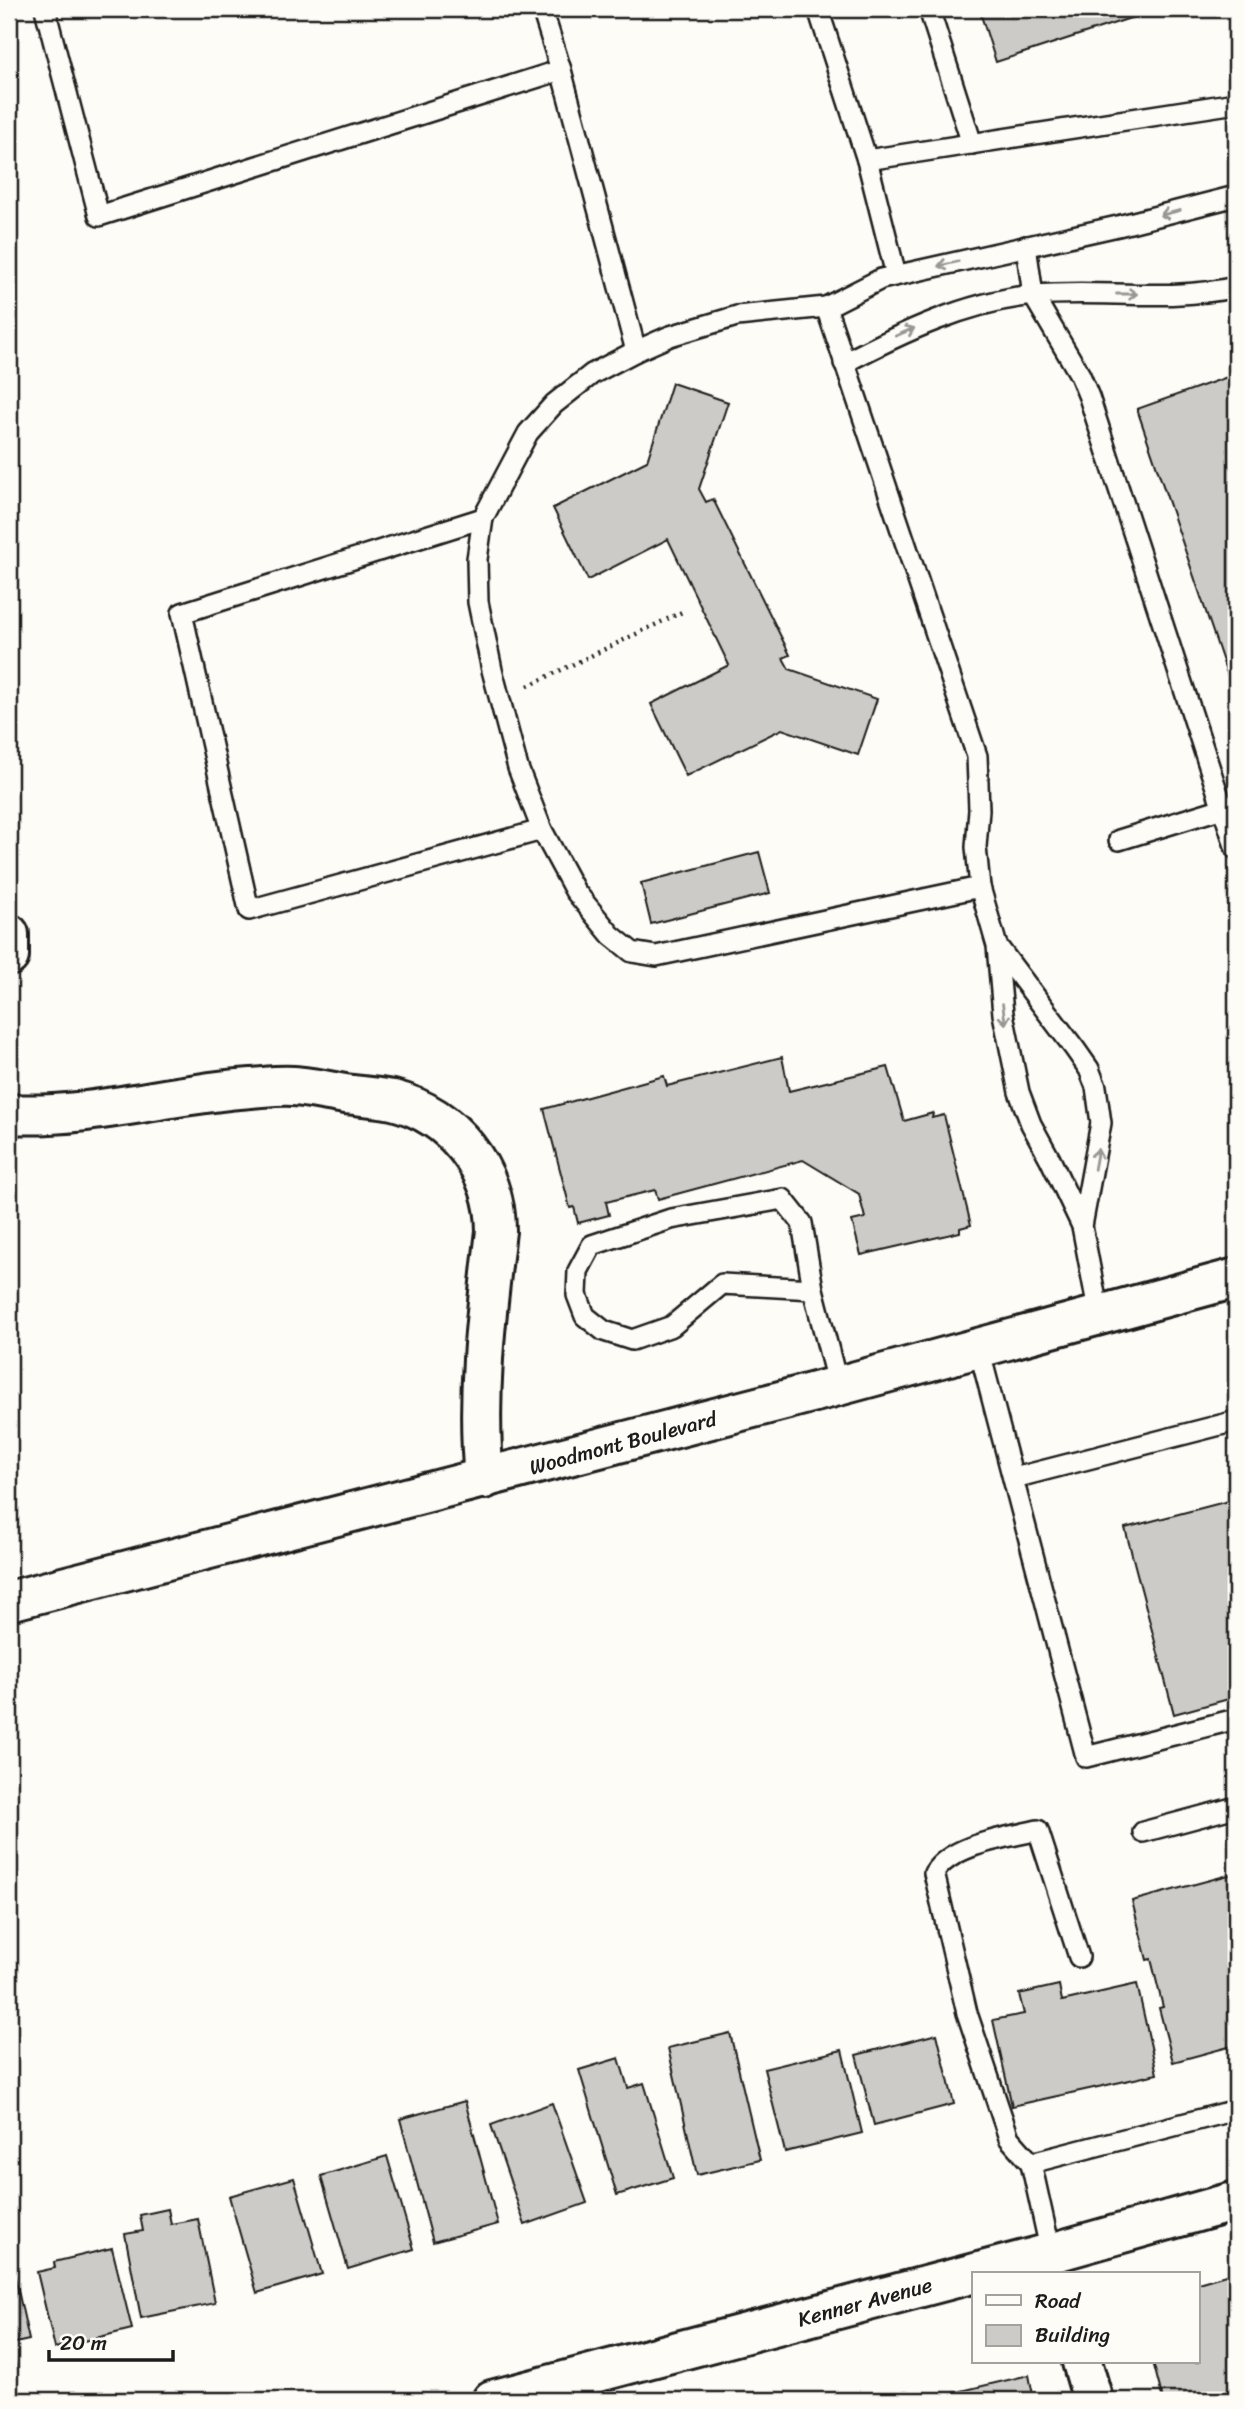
<svg xmlns="http://www.w3.org/2000/svg" width="1245" height="2409" viewBox="0 0 1245 2409" font-family="Sriracha,sans-serif">
	<style>
		.building { fill: #cccbc8; stroke: #1c1c1c; stroke-width: 2 }
		.lines { fill: none; stroke-linecap: round; stroke-linejoin: round }
		.service-casing { stroke: #1c1c1c; stroke-width: 24 }
		.minor-casing { stroke: #1c1c1c; stroke-width: 44 }
		.primary-casing { stroke: #1c1c1c; stroke-width: 44 }
		.path { stroke: #1c1c1c; stroke-width: 4.5; stroke-dasharray: 2 5; stroke-linecap: butt }
		.service { stroke: #fdfcf7; stroke-width: 19 }
		.minor { stroke: #fdfcf7; stroke-width: 38 }
		.primary { stroke: #fdfcf7; stroke-width: 38 }
		.oneway { stroke: #989794 }
		.labels { text-anchor: middle; dominant-baseline: central; stroke-width: 6; stroke-linejoin: round; paint-order: stroke }
		.street-label { font-size: 21px; fill: #1c1c1c; stroke: #fdfcf7 }
	</style>
	<rect width="100%" height="100%" fill="#fdfcf7"/>
	<filter id="ink" filterUnits="userSpaceOnUse"><feTurbulence type="fractalNoise" baseFrequency=".0143" numOctaves="2"/><feDisplacementMap in="SourceGraphic" scale="14" xChannelSelector="R" yChannelSelector="G"/><feConvolveMatrix kernelMatrix="1 2 1 2 8 2 1 2 1" color-interpolation-filters="sRGB"/></filter>
	<g filter="url(#ink)">
		<g class="building">
			<path d="M 979,9 L 1158,9 L 996,62 Z"/>
			<path d="M 1236,374 L 1236,700 L 1137,409 Z"/>
			<path d="M 672,383 L 728,402 L 699,489 L 706,502 L 713,499 L 790,655 L 783,658 L 789,669 L 877,699 L 858,755 L 782,729 L 686,776 L 651,704 L 729,665 L 668,539 L 588,580 L 553,508 L 647,461 Z"/>
			<path d="M 759,852 L 770,893 L 651,924 L 641,883 Z"/>
			<path d="M 782,1057 L 789,1091 L 888,1067 L 904,1121 L 933,1113 L 932,1118 L 944,1115 L 971,1225 L 960,1228 L 960,1232 L 861,1255 L 852,1221 L 865,1218 L 859,1194 L 803,1160 L 658,1199 L 655,1190 L 606,1202 L 609,1215 L 578,1223 L 574,1207 L 570,1208 L 544,1109 L 664,1076 L 667,1086 Z"/>
			<path d="M 1236,1499 L 1236,1697 L 1174,1714 L 1125,1528 Z"/>
			<path d="M 1236,1873 L 1236,2045 L 1173,2062 L 1159,2008 L 1163,2007 L 1151,1959 L 1147,1960 L 1132,1901 Z"/>
			<path d="M 1137,1984 L 1157,2074 L 1012,2106 L 993,2020 L 1024,2014 L 1019,1994 L 1059,1985 L 1062,2001 Z"/>
			<path d="M 730,2033 L 760,2160 L 697,2175 L 668,2048 Z"/>
			<path d="M 937,2034 L 954,2104 L 874,2125 L 856,2055 Z"/>
			<path d="M 842,2050 L 862,2133 L 785,2152 L 764,2069 Z"/>
			<path d="M 619,2058 L 628,2088 L 644,2083 L 673,2178 L 617,2195 L 579,2070 Z"/>
			<path d="M 465,2101 L 498,2224 L 433,2242 L 400,2119 Z"/>
			<path d="M 552,2103 L 587,2203 L 525,2225 L 491,2125 Z"/>
			<path d="M 387,2156 L 414,2249 L 348,2269 L 321,2176 Z"/>
			<path d="M 294,2178 L 322,2274 L 257,2293 L 229,2196 Z"/>
			<path d="M 168,2209 L 171,2224 L 198,2219 L 215,2303 L 141,2318 L 125,2234 L 143,2231 L 140,2215 Z"/>
			<path d="M 112,2248 L 132,2329 L 55,2348 L 37,2272 L 55,2268 L 54,2262 Z"/>
			<path d="M 12,2263 L 29,2340 L 11,2344 L 16,2366 L 9,2367 L 9,2264 Z"/>
			<path d="M 1236,2272 L 1236,2400 L 1163,2400 L 1153,2362 L 1198,2362 L 1198,2283 Z"/>
			<path d="M 1029,2375 L 1034,2400 L 955,2400 L 953,2393 Z"/>
		</g>
		<g class="lines">
			<g class="service-casing">
				<g id="service">
					<path d="M 45,9 L 99,216 L 561,70"/>
					<path d="M 542,9 L 561,70 L 636,351"/>
					<path d="M 818,9 L 867,160"/>
					<path d="M 929,9 L 972,144"/>
					<path d="M 1026,246 L 1033,295 L 1080,375 L 1089,397 L 1236,849"/>
					<path d="M 896,275 L 867,160 L 1236,103"/>
					<path d="M 826,307 L 977,756 L 979,810 L 976,847 L 980,887 L 997,946 L 1003,1014 L 1019,1092 L 1031,1124 L 1050,1159 L 1082,1226 L 1099,1315"/>
					<path d="M 844,363 C 903,332 967,302 1034,295 C 1101,289 1170,302 1236,287"/>
					<path d="M 483,518 L 182,613 L 249,910 L 542,830"/>
					<path d="M 1119,840 L 1236,804"/>
					<path d="M 980,887 L 656,956 L 632,952 L 611,935 L 575,891 L 542,830 L 518,768 L 492,670 L 478,602 L 477,559 L 483,518 L 528,433 L 554,404 L 592,374 L 636,351 L 670,336 L 737,316 L 826,307 L 881,279 L 1118,226 L 1236,196"/>
					<path d="M 998,947 L 1075,1049 L 1089,1069 L 1096,1087 L 1101,1123 L 1082,1226"/>
					<path d="M 813,1289 L 722,1284 L 672,1326 L 632,1340 L 604,1331 L 585,1316 L 577,1295 L 578,1271 L 592,1245 L 671,1219 L 783,1199 L 802,1223 L 813,1289 L 838,1386"/>
					<path d="M 979,1349 L 1086,1757 L 1236,1719"/>
					<path d="M 1014,1478 L 1236,1421"/>
					<path d="M 1143,1832 L 1236,1807"/>
					<path d="M 1031,2163 L 1009,2138 L 967,2013 L 934,1873 C 952,1844 1006,1838 1038,1830 L 1079,1957"/>
					<path d="M 1051,2253 L 1031,2163 L 1236,2110"/>
				</g>
			</g>
			<g class="minor-casing">
				<g id="minor">
					<path d="M 9,934 L 9,956"/>
					<path d="M 9,1114 C 89,1119 170,1093 251,1088 C 265,1087 279,1085 293,1086 C 310,1087 328,1091 345,1094 C 361,1096 378,1097 393,1100 C 453,1115 496,1170 496,1231 C 486,1315 476,1395 484,1479"/>
					<path d="M 1082,2362 L 1093,2400"/>
					<path d="M 492,2400 L 1051,2253 L 1236,2201"/>
				</g>
			</g>
			<g class="primary-casing">
				<path id="primary" d="M 9,1601 L 838,1386 L 1236,1278"/>
			</g>
			<path class="path" d="M 528,686 L 682,612"/>
			<use href="#service" class="service"/>
			<use href="#minor" class="minor"/>
			<use href="#primary" class="primary"/>
		</g>
		<defs><path id="oneway-shaft" d="M-6 0H5M1.5-3L5.5 0L1.5 3" fill="none" stroke-width="1.6" stroke-linecap="round" stroke-linejoin="round" transform="scale(1.75)"/></defs>
		<g class="oneway">
			<use href="#oneway-shaft" transform="translate(1170 213) rotate(166)"/>
			<use href="#oneway-shaft" transform="translate(948 264) rotate(167)"/>
			<use href="#oneway-shaft" transform="translate(1127 294)"/>
			<use href="#oneway-shaft" transform="translate(905 332) rotate(-23)"/>
			<use href="#oneway-shaft" transform="translate(1004 1014) rotate(82)"/>
			<use href="#oneway-shaft" transform="translate(1096 1159) rotate(-80)"/>
		</g>
	</g>
	<g class="labels">
		<g class="street-label">
			<text transform="translate(623 1443) rotate(-15)">Woodmont Boulevard</text>
			<text transform="translate(865 2302) rotate(-15)">Kenner Avenue</text>
		</g>
	</g>
	<rect width="1245" height="2409" fill="none" stroke="#fdfcf7" stroke-width="35"/>
	<rect x="18" y="18" width="1210" height="2374" fill="none" stroke="#1c1c1c" stroke-width="2.5" filter="url(#ink)"/>
	<rect x="972" y="2272" width="228" height="91" fill="#fdfcf7" stroke="#a3a29f" stroke-width="2"/>
	<rect x="986" y="2295" width="35" height="10" fill="#fdfcf7" stroke="#a3a29f" stroke-width="2"/>
	<text x="1035" y="2308" font-size="21" fill="#1c1c1c">Road</text>
	<rect x="986" y="2325" width="35" height="21" fill="#cccbc8" stroke="#a3a29f" stroke-width="2"/>
	<text x="1035" y="2342" font-size="21" fill="#1c1c1c">Building</text>
	<path d="M49 2350v10h124v-10" fill="none" stroke="#1c1c1c" stroke-width="3.5"/>
	<text x="60" y="2350" font-size="21" fill="#1c1c1c" stroke="#fdfcf7" stroke-width="5" paint-order="stroke">20 m</text>
</svg>
